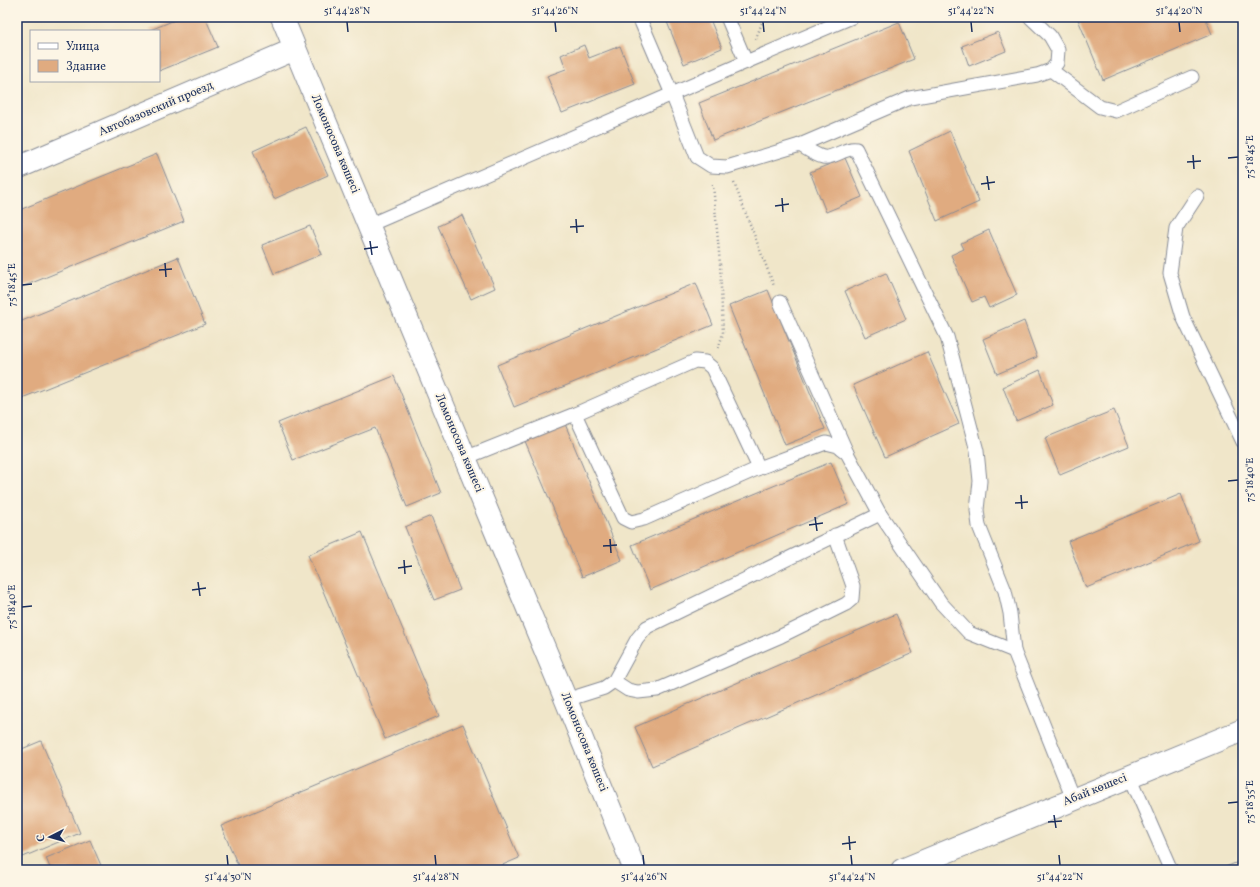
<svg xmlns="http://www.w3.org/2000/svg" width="1260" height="887" viewBox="0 0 1260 887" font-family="Vollkorn,serif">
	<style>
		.building { fill: #e0ab80 }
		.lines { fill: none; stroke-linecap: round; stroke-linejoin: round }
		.lane-casing { stroke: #868a94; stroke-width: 15 }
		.street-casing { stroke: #868a94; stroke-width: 24 }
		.path { stroke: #868a94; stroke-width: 2.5; stroke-dasharray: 1 3; stroke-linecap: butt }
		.lane { stroke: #fff; stroke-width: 13 }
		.street { stroke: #fff; stroke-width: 22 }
		.ticks { fill: none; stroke: #1b2f5e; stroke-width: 1.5 }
		.labels { text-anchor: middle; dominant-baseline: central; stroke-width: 4; stroke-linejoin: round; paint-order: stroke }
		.street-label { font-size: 12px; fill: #1b2f5e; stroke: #fcf5e5 }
		.neatline { fill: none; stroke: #1b2f5e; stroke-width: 1.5 }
		.ticks-label { font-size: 10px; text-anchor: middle; fill: #1b2f5e }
	</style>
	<rect width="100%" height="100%" fill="#fcf5e5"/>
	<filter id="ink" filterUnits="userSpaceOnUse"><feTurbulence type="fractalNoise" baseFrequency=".025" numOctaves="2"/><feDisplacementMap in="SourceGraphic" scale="8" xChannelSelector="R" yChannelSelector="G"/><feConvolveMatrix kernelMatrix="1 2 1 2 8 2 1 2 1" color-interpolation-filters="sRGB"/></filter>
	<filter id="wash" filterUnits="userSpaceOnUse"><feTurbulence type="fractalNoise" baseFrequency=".012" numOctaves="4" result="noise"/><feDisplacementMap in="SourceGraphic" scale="16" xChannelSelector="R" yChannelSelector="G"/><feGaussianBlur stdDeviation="0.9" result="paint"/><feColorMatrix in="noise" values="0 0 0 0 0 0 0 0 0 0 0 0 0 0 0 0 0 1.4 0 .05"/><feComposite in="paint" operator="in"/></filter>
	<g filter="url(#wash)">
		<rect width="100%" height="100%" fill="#f0e6c9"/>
		<g id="blocks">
			<g class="building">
				<path d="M 182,17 L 205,17 L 218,47 L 159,71 L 159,31 L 148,31 Z"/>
				<path d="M 665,17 L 709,17 L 722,48 L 684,64 Z"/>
				<path d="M 1077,17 L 1205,17 L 1212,34 L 1103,80 Z"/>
				<path d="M 899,22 L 914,59 L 713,140 L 699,103 Z"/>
				<path d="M 998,32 L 1006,51 L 969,66 L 962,46 Z"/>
				<path d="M 584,45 L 589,58 L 620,46 L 635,84 L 562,113 L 547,76 L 566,69 L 561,55 Z"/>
				<path d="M 306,127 L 328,175 L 274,199 L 253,151 Z"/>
				<path d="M 950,131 L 979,202 L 937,221 L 909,151 Z"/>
				<path d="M 157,154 L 184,221 L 17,289 L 17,211 Z"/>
				<path d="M 845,158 L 862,197 L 826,212 L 810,172 Z"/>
				<path d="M 462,215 L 495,288 L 471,299 L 438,226 Z"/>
				<path d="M 310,226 L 322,254 L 274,274 L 262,245 Z"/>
				<path d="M 989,230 L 1017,295 L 989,308 L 984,297 L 972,302 L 951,255 L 964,249 L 961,243 Z"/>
				<path d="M 178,257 L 205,324 L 17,400 L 17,323 Z"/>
				<path d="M 886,273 L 906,319 L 865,337 L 845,291 Z"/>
				<path d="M 696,283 L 713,325 L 514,407 L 497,365 Z"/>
				<path d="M 768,290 L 825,429 L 785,445 L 729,306 Z"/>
				<path d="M 1024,321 L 1037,357 L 997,374 L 983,339 Z"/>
				<path d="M 927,352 L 959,424 L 885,457 L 853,385 Z"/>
				<path d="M 1040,370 L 1053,405 L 1016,421 L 1003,387 Z"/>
				<path d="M 394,376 L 441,493 L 407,507 L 375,428 L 293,460 L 278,423 Z"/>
				<path d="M 1114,410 L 1129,446 L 1060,475 L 1045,438 Z"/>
				<path d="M 565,424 L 622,560 L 582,577 L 525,441 Z"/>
				<path d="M 831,462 L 849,504 L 650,590 L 632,545 Z"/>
				<path d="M 1181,494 L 1199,541 L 1086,588 L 1068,541 Z"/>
				<path d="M 431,516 L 460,590 L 434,600 L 405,527 Z"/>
				<path d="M 362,532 L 439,716 L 385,739 L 308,555 Z"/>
				<path d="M 896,614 L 913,653 L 652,766 L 635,727 Z"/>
				<path d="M 463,724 L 519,858 L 491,870 L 240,870 L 221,826 Z"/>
				<path d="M 41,741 L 80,833 L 23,857 L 17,843 L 17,751 Z"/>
				<path d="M 90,840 L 103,870 L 51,870 L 46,858 Z"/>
				<path d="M 1243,860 L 1243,870 L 1218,870 Z"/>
			</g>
		</g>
	</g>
	<g filter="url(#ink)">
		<use href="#blocks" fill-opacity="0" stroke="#868a94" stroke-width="1"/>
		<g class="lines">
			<g class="lane-casing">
				<g id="lane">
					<path d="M 639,17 L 672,94 L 697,157 L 711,166 L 727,167 L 800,145 L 910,98 L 1037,75 L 1051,70 L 1057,63 L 1058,50 L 1050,36 L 1030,17"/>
					<path d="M 746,62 L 852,17"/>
					<path d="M 1051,70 L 1100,107 L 1116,111 L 1192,77"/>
					<path d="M 800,145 C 807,149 815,155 823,157 C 834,159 845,147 856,149 L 947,337 L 977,451 L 980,481 L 977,510 L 979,526 L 1005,591 L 1010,613 L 1014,651 L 1073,799"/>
					<path d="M 1197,196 L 1176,228 L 1170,273 L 1183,317 L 1243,442"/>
					<path d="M 369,225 L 746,62 L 727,17"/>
					<path d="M 780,302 L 847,453"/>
					<path d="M 575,414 L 695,361 L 705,362 L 712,368 L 759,468"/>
					<path d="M 465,458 L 575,414 L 623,518 L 631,522 L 644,519 L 759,468 L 826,443 L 838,446 L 847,453 L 880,514 L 941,603 L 969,633 L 1014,651"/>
					<path d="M 614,681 L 628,690 L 638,692 L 657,690 L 781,636 L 846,604 L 852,599 L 853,586 L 835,535"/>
					<path d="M 566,700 L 604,688 L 614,681 L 637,639 L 647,627 L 880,514"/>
					<path d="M 1130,776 L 1171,870"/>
				</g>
			</g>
			<g class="street-casing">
				<g id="street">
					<path d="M 282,17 L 465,458 L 566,700 L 635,870"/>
					<path d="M 17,168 L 295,49"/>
					<path d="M 902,870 L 1243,730"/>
				</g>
			</g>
			<g class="path">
				<path d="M 756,39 L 764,17"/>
				<path d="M 734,183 L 774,286"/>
				<path d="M 713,184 L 720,264 L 723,333 L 718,350"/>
			</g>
			<use href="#lane" class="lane"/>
			<use href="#street" class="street"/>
		</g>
	</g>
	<path class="ticks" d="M 347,22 L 348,32M 555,22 L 556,32M 763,22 L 764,32M 971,22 L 972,32M 1179,22 L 1180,32M 1193,155 L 1194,169M 1228,158 L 1238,157M 1187,162 L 1201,161M 987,176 L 989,190M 981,184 L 995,182M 782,198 L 783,212M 775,206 L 789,204M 576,219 L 577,233M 570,227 L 584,226M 370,241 L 372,255M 364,249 L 378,247M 165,263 L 166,277M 159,270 L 172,269M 22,285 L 32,284M 1228,481 L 1238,480M 1021,495 L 1022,509M 1015,503 L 1028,502M 815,517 L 817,531M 809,525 L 823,523M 610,539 L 611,553M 603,546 L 617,545M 404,560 L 405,574M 398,568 L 412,566M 198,582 L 200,596M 192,590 L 206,588M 22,607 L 32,606M 1228,803 L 1238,802M 1054,815 L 1056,828M 1048,822 L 1062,821M 849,836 L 850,850M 842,844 L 856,842M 227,855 L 228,865M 435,855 L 436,865M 643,855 L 644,865M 851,855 L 852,865M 1059,855 L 1060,865"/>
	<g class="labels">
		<g class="street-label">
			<text transform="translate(156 109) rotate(-23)">Автобазовский проезд</text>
			<text transform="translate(335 144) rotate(67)">Ломоносова көшесі</text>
			<text transform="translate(459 443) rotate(67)">Ломоносова көшесі</text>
			<text transform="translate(584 742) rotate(68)">Ломоносова көшесі</text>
			<text transform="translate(1095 790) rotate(-22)">Абай көшесі</text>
		</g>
	</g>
	<rect width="1260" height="887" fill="none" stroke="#fcf5e5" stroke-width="44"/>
	<rect x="30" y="30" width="130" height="52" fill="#fcf5e5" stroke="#a2a6af"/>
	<rect x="38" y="43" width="20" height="6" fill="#ffffff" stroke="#a2a6af"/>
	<text x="66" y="50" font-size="12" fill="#1b2f5e">Улица</text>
	<rect x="38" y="60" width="20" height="12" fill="#e0ab80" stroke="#a2a6af"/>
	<text x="66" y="70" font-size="12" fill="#1b2f5e">Здание</text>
	<g transform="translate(50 837) rotate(264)" stroke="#fcf5e5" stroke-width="3" paint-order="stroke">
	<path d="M0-3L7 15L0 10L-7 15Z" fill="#1b2f5e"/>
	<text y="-6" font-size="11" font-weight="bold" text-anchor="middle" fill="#1b2f5e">С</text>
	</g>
	<rect x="22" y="22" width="1216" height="843" class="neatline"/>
	<g class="ticks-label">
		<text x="347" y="14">51°44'28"N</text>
		<text x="555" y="14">51°44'26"N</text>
		<text x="763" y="14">51°44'24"N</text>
		<text x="971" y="14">51°44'22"N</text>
		<text x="1179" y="14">51°44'20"N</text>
		<text transform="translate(1249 157) rotate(-90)" y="4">75°18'45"E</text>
		<text transform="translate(11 285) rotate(-90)" y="4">75°18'45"E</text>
		<text transform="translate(1249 480) rotate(-90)" y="4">75°18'40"E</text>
		<text transform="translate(11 607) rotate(-90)" y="4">75°18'40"E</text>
		<text transform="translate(1249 802) rotate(-90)" y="4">75°18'35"E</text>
		<text x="228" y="880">51°44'30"N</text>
		<text x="436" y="880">51°44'28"N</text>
		<text x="644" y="880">51°44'26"N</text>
		<text x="852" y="880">51°44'24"N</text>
		<text x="1060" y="880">51°44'22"N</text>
	</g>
</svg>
